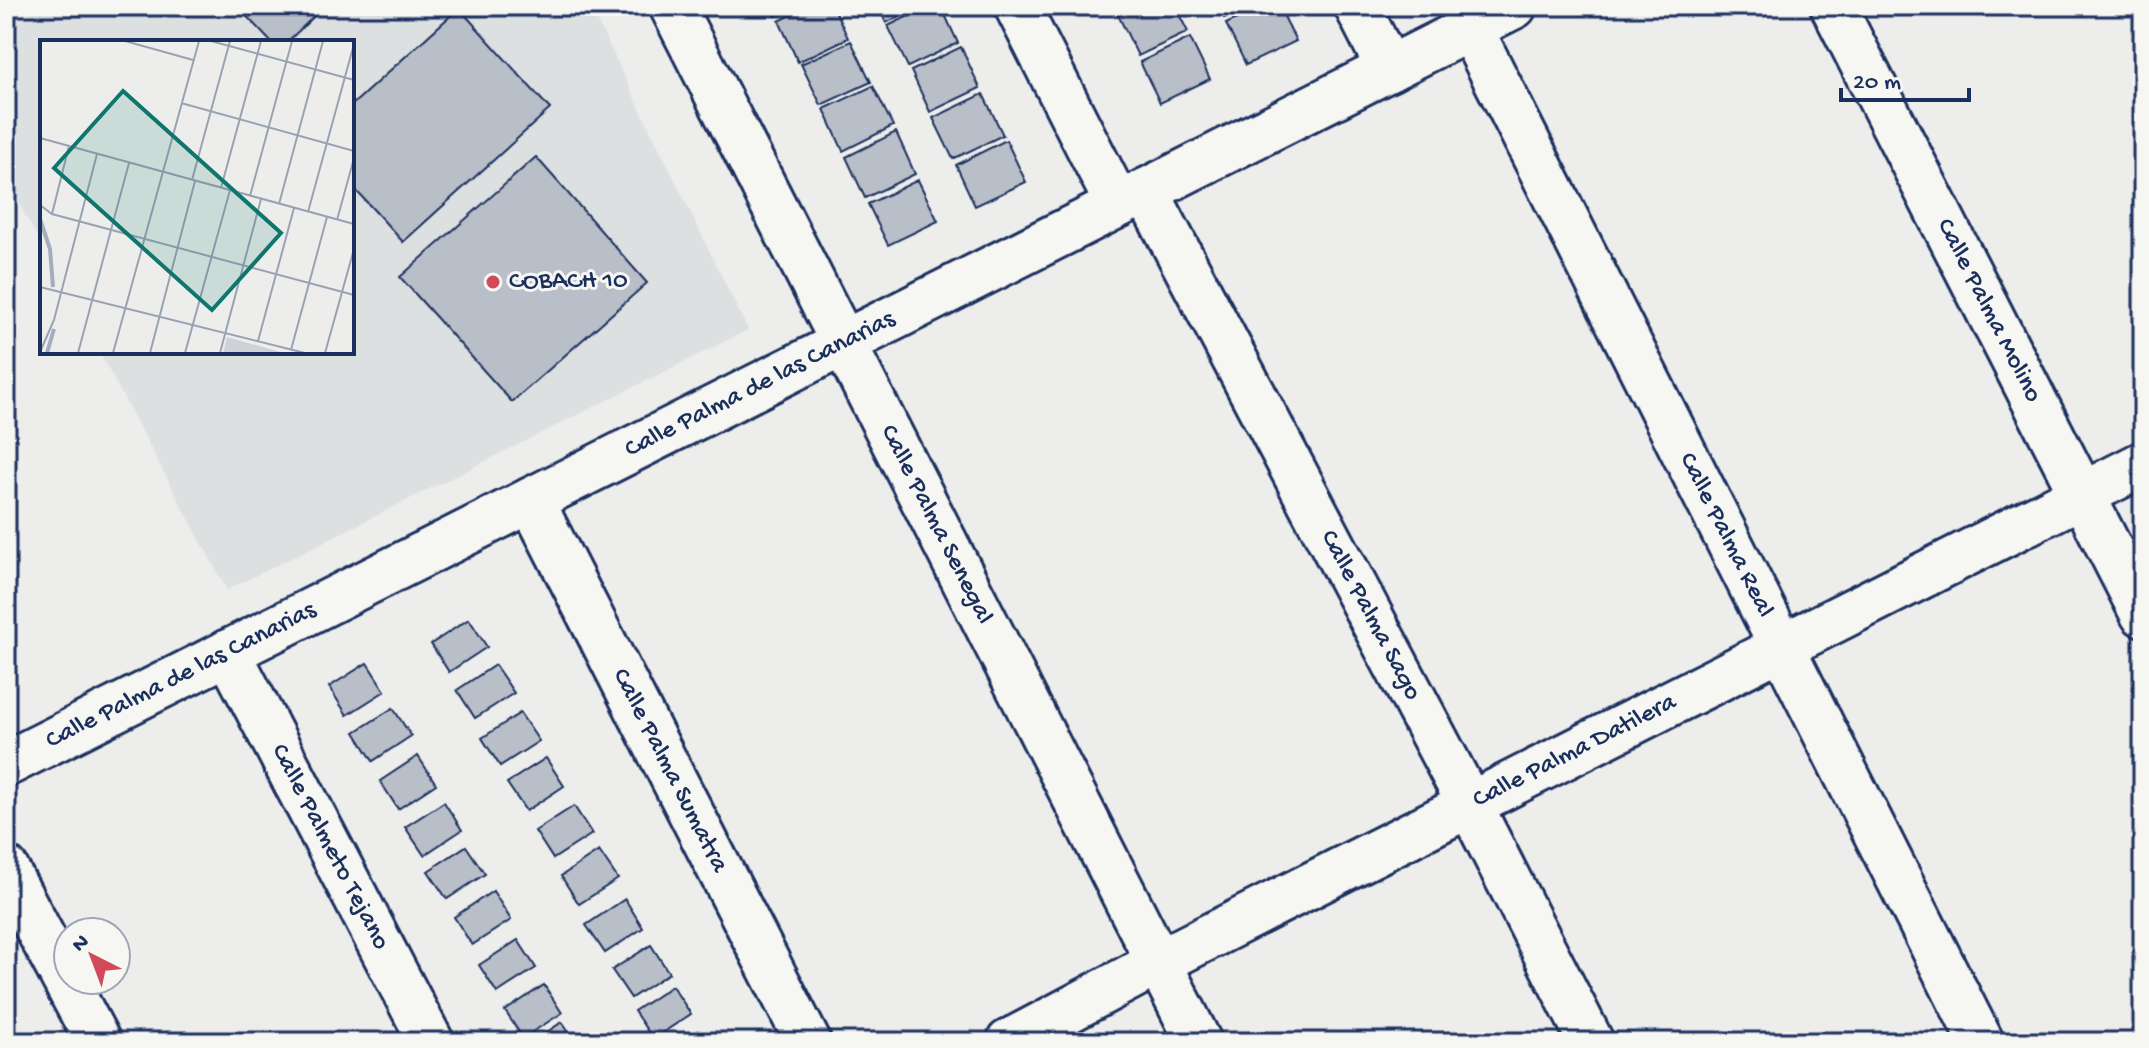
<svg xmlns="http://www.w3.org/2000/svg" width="2149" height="1048" viewBox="0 0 2149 1048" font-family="'Gochi Hand',sans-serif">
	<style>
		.built { fill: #dde0e1 }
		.building { fill: #b9bfc8; stroke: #1b2f5e; stroke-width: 2 }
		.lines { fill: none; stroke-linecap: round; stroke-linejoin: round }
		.street-casing { stroke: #1b2f5e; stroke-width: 50 }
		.street { stroke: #f6f6f2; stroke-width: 44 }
		.poi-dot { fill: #d1495b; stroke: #f6f6f2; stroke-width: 3 }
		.labels { text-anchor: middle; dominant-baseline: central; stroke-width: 6; stroke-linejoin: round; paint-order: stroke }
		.poi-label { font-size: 26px; fill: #1b2f5e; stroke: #f6f6f2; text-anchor: start }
		.street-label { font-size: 26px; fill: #1b2f5e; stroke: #f6f6f2 }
		.inset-river { fill: none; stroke: #a5acbc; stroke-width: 4 }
		.inset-road { fill: none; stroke: #99a2b3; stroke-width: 2 }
		.view { fill: #0f766e; fill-opacity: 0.15; stroke: #0f766e; stroke-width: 4 }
		.inset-edge { fill: none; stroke: #1b2f5e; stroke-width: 4 }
	</style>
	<rect width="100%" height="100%" fill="#edeeec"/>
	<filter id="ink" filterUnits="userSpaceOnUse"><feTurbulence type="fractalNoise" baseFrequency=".0125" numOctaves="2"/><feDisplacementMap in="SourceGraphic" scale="16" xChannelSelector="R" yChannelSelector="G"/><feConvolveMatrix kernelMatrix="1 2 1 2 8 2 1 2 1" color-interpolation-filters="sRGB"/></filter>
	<g filter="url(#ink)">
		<path class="built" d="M 44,6 L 590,6 L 748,330 L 227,590 L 99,352 L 352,352 L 352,42 L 42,42 L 42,246 L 6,180 L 6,24 Z"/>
		<g class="building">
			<path d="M 237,6 L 325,6 L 287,42 L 271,42 Z"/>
			<path d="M 771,6 L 796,6 L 776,16 Z"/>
			<path d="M 810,6 L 833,6 L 848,38 L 798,62 L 779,21 Z"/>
			<path d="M 878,6 L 921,6 L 886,23 Z"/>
			<path d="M 929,6 L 941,6 L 958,43 L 908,67 L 888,26 Z"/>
			<path d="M 1136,6 L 1175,6 L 1188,32 L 1138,56 L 1118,15 Z"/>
			<path d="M 1218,6 L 1249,6 L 1224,18 Z"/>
			<path d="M 1264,6 L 1279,6 L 1296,41 L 1246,65 L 1226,24 Z"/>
			<path d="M 459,8 L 550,109 L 403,242 L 352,186 L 352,105 Z"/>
			<path d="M 1190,38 L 1210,79 L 1160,103 L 1140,62 Z"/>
			<path d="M 851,41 L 871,82 L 821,105 L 801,64 Z"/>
			<path d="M 961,47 L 980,88 L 930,112 L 911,71 Z"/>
			<path d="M 873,86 L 893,126 L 843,151 L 824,109 Z"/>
			<path d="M 983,94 L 1003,135 L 953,159 L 933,118 Z"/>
			<path d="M 896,132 L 915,174 L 865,198 L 846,157 Z"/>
			<path d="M 1006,140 L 1026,182 L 975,206 L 956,165 Z"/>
			<path d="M 536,157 L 647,283 L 512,402 L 400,277 Z"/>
			<path d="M 918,180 L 938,221 L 888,245 L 868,204 Z"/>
			<path d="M 469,619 L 487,647 L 449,672 L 431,644 Z"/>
			<path d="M 367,663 L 385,691 L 347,715 L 329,687 Z"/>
			<path d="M 495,665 L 514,693 L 475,718 L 457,690 Z"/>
			<path d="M 393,708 L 411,736 L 373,761 L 355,732 Z"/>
			<path d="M 520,713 L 539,741 L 500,766 L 482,738 Z"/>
			<path d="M 418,756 L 436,784 L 398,809 L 380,781 Z"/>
			<path d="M 546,758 L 564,786 L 526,811 L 507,783 Z"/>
			<path d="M 444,802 L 462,830 L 424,855 L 405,827 Z"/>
			<path d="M 574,806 L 592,834 L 553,859 L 535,831 Z"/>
			<path d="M 466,846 L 485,874 L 447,899 L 428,871 Z"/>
			<path d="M 599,851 L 618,879 L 579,904 L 561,876 Z"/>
			<path d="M 493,891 L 511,920 L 472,945 L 454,917 Z"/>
			<path d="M 625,899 L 643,928 L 605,953 L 586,925 Z"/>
			<path d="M 518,940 L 536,968 L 497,993 L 479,965 Z"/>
			<path d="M 651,945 L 669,973 L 631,998 L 612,970 Z"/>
			<path d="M 544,985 L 562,1013 L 523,1038 L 505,1011 Z"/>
			<path d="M 672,986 L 691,1014 L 653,1039 L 634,1011 Z"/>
			<path d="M 562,1022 L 575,1042 L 532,1042 Z"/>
			<path d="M 698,1031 L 705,1042 L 682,1042 Z"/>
		</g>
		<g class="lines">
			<g class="street-casing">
				<g id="street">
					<path id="s1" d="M 672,6 L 1199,1042"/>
					<path d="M 1017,6 L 1118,205"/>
					<path d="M 1357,6 L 1389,69"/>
					<path id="s2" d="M 1833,6 L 2143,614"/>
					<path id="s3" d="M 1470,28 L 1981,1042"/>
					<path id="s4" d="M 1146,191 L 1470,805 L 1591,1042"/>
					<path id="s5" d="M 531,500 L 808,1042"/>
					<path id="s6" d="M 228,652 L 431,1042"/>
					<path id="s7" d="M 6,764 L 1514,6"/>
					<path d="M 6,869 L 98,1042"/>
					<path id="s8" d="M 1009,1042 L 1159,962 L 2143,464"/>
				</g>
			</g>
			<use href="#street" class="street"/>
		</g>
	</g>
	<circle class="poi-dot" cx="493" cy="282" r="8"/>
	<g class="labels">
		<g class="poi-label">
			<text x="509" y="282">COBACH 10</text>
		</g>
		<g class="street-label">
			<text stroke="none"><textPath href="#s2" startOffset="342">Calle Palma Molino</textPath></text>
			<text stroke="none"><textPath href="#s7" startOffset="844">Calle Palma de las Canarias</textPath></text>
			<text stroke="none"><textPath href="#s1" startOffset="582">Calle Palma Senegal</textPath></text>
			<text stroke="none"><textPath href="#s3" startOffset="568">Calle Palma Real</textPath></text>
			<text stroke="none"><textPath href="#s4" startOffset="480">Calle Palma Sago</textPath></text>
			<text stroke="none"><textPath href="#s7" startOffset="196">Calle Palma de las Canarias</textPath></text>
			<text stroke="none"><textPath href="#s8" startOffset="636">Calle Palma Datilera</textPath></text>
			<text stroke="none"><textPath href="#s5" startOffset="304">Calle Palma Sumatra</textPath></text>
			<text stroke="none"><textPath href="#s6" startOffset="220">Calle Palmeto Tejano</textPath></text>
		</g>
	</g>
	<g transform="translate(40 40)">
		<rect width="314" height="314" fill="#edeeec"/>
		<path d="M 187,297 L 244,313 L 183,313 Z" fill="#ced2d7"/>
		<path class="inset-river" d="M 0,179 L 10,209 L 13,247M 7,313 L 14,289"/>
		<path class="inset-road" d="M 85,1 L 153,20M 171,1 L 314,40M 141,63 L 314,111M 0,98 L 314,184M 152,140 L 190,1M 181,148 L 221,1M 210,156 L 252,1M 239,164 L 283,1M 0,165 L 12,174 L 314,255M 268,172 L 314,4M 12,174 L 29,106M 297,180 L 314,118M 0,247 L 265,313M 218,301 L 254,168M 251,310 L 287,177M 0,312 L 14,280 L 57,114M 38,313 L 89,123M 73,313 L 159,1M 110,313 L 155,141M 145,313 L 190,150M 180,313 L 221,159M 285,313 L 314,209"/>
		<path class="view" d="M 83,51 L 241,193 L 172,270 L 14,128 Z"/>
		<rect width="314" height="314" class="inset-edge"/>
	</g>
	<rect width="2149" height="1048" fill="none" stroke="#f6f6f2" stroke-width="32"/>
	<rect x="16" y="16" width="2117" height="1016" fill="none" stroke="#1b2f5e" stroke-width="3" filter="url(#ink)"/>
	<g transform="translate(92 956) rotate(318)"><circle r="38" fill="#f6f6f2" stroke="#9ea6b7" stroke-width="2"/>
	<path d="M0-6L14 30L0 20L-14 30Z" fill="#d1495b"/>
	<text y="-12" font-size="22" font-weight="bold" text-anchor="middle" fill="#1b2f5e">N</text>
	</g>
	<path d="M1841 88v12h128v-12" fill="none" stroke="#1b2f5e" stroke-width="4"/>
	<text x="1853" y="88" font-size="24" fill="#1b2f5e" stroke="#f6f6f2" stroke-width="6" paint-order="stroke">20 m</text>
</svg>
